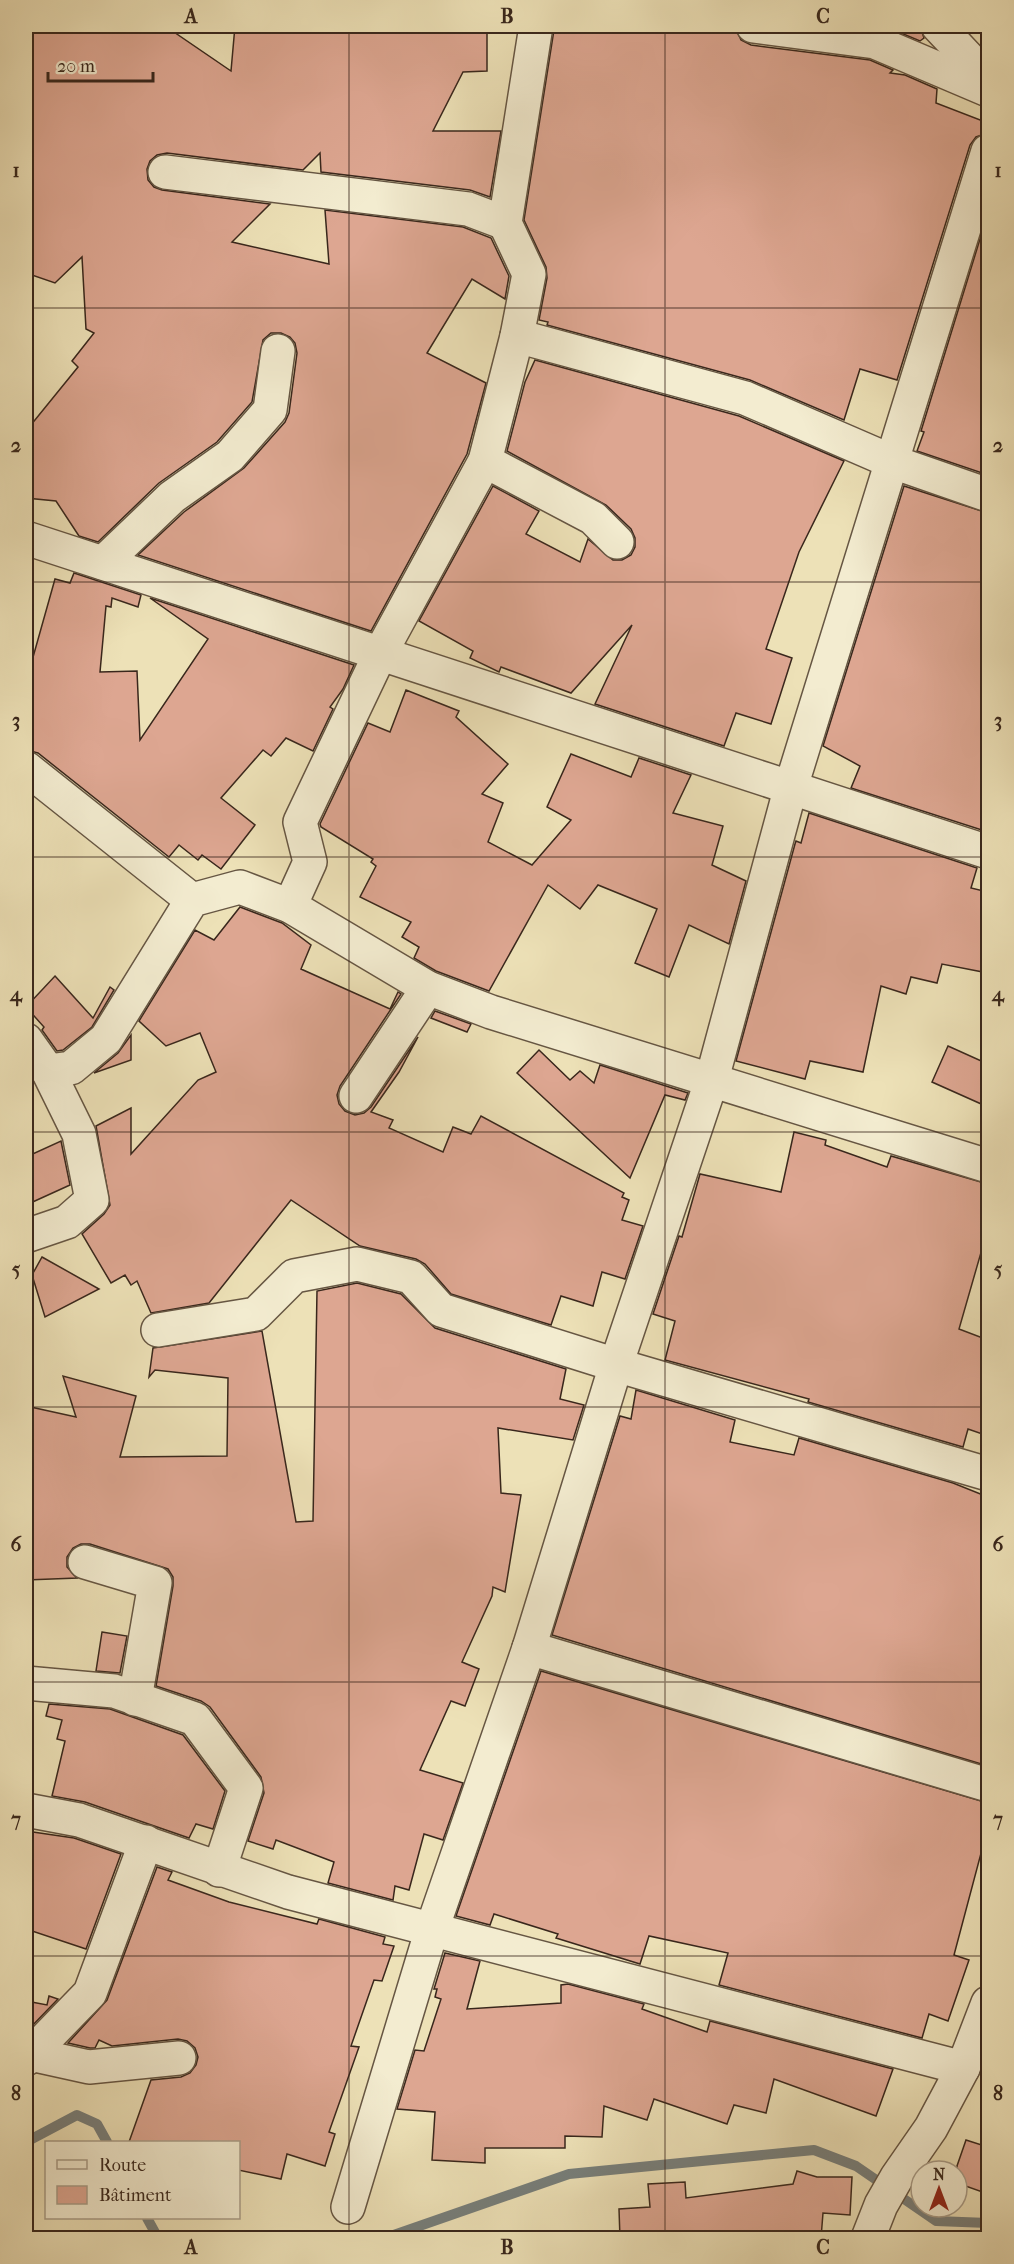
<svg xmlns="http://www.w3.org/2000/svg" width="1014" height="2264" viewBox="0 0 1014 2264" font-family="'IM FELL French Canon',serif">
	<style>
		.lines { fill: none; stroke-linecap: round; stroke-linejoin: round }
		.stream { stroke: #777f7b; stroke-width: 10 }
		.building { fill: #dda691; stroke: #39271c; stroke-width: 1.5 }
		.minor-casing { stroke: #665643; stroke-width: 36 }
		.minor { stroke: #f3ecd0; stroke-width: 33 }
		.grid { fill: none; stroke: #39271c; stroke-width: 1.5; stroke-opacity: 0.55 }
		.neatline { fill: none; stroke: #39271c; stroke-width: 2 }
		.grid-label { font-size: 20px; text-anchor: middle; font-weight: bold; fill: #39271c }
	</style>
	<rect width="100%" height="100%" fill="#ede1b7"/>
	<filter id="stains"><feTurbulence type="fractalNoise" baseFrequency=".00333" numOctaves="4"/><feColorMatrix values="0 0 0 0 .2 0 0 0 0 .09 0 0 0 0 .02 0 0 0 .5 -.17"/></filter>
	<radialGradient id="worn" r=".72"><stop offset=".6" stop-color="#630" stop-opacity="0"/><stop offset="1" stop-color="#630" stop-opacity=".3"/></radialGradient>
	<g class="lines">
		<g class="stream">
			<path d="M 26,2142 L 77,2115 L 97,2124 L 107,2142"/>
			<path d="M 147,2218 L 158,2238"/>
			<path d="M 385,2238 L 569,2174 L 814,2150 L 856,2166 L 936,2221 L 988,2223"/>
		</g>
	</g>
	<g class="building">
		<path d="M 26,26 L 165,26 L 231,71 L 235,26 L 458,26 L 459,32 L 487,32 L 487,71 L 463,72 L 433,131 L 501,131 L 490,197 L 470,190 L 321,172 L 320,153 L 303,170 L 167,153 L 157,155 L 150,161 L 147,169 L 148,180 L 154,187 L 162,190 L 270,204 L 232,242 L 329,264 L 325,210 L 463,227 L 491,238 L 509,276 L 505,299 L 472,279 L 427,353 L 486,383 L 467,454 L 371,631 L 138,555 L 184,512 L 244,468 L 285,422 L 289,413 L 297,353 L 295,343 L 290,337 L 281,333 L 271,333 L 263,340 L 252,402 L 217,442 L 159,483 L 98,542 L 79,536 L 56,501 L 26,498 L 26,431 L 78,367 L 72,361 L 94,333 L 86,329 L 82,257 L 55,283 L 26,273 L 26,165 L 32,92 L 26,98 Z"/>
		<path d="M 559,26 L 735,26 L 741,40 L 751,45 L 870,60 L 893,70 L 890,73 L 905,75 L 937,89 L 936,103 L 988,123 L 988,133 L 976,137 L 970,145 L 897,380 L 860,369 L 844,420 L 750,380 L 547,325 L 548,322 L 539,320 L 547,278 L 546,267 L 524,220 L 554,30 Z"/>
		<path d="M 884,26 L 920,26 L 924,38 L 920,41 Z"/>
		<path d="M 988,213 L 988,475 L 917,451 L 924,432 L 921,431 Z"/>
		<path d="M 535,360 L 739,416 L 844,461 L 799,552 L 766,649 L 792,658 L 771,724 L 736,713 L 724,746 L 595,704 L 632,625 L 571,693 L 501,667 L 499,672 L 470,658 L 473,651 L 419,621 L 493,486 L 539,511 L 526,534 L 580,562 L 588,539 L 613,560 L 622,560 L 631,555 L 635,547 L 635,538 L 631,529 L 606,505 L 507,451 L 525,382 Z"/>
		<path d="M 904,486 L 988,513 L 988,620 L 981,645 L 988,647 L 988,832 L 851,788 L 860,766 L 823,746 Z"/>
		<path d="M 74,573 L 141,595 L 138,607 L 112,598 L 111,607 L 106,606 L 100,672 L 137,671 L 140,740 L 208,639 L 150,598 L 354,665 L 343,689 L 330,707 L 333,709 L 313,751 L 286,738 L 271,756 L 263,750 L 221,798 L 255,825 L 221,869 L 202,855 L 198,860 L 179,845 L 169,857 L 38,753 L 26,750 L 26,682 L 55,579 L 70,583 Z"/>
		<path d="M 406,690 L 459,711 L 456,717 L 508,764 L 482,794 L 503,803 L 488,842 L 532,865 L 571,820 L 547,807 L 571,754 L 631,777 L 639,758 L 691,775 L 673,813 L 723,826 L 712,865 L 746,881 L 729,944 L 689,925 L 669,977 L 635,963 L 657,909 L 598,885 L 580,909 L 548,885 L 489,991 L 436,971 L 414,958 L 419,947 L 402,937 L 411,922 L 360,897 L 376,866 L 371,862 L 373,859 L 321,827 L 320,824 L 368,723 L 390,732 Z"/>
		<path d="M 809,813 L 977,868 L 971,888 L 988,892 L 988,973 L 942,964 L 937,983 L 911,977 L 906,994 L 881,986 L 863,1072 L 810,1061 L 805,1079 L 736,1061 L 795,844 L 796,841 L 801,843 Z"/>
		<path d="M 240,907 L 282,923 L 311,945 L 301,969 L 390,1009 L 398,992 L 401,994 L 340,1086 L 337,1095 L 339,1104 L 345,1111 L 355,1115 L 364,1113 L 371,1107 L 418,1037 L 399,1072 L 371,1112 L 393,1120 L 389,1128 L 443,1152 L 453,1127 L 471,1134 L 481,1116 L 624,1193 L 622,1197 L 629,1200 L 622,1220 L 643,1226 L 625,1279 L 602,1272 L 593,1306 L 561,1296 L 551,1325 L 451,1294 L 425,1264 L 416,1259 L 360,1246 L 291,1200 L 209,1303 L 151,1313 L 137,1281 L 131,1285 L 125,1275 L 111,1283 L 82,1234 L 104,1214 L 110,1205 L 96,1126 L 131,1108 L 131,1154 L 198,1080 L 216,1072 L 200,1033 L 166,1046 L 139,1021 L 195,930 L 214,940 Z"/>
		<path d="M 55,976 L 93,1018 L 110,987 L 114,990 L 92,1027 L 63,1050 L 57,1051 L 42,1030 L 44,1027 L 26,1007 Z"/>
		<path d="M 435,1011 L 471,1024 L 467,1032 L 431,1018 Z"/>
		<path d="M 131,1035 L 131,1060 L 94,1073 L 118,1053 Z"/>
		<path d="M 948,1046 L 988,1064 L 988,1107 L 932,1082 Z"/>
		<path d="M 539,1050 L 570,1080 L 580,1071 L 594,1083 L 600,1065 L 688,1093 L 685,1100 L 665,1095 L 630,1178 L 517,1073 Z"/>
		<path d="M 794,1132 L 826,1140 L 825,1145 L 887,1167 L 891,1156 L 988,1184 L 988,1252 L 982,1249 L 959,1329 L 988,1340 L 988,1436 L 968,1429 L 963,1447 L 808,1402 L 809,1399 L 665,1360 L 675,1321 L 653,1314 L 679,1236 L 682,1237 L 700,1174 L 781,1192 Z"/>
		<path d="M 61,1141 L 70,1185 L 26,1205 L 26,1157 Z"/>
		<path d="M 42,1257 L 99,1289 L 45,1317 L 32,1275 Z"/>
		<path d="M 357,1283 L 401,1294 L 435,1328 L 566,1369 L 560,1399 L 584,1405 L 573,1440 L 498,1428 L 501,1493 L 521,1495 L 505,1592 L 493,1587 L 492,1596 L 462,1662 L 479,1669 L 465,1706 L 451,1701 L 420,1770 L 463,1783 L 443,1840 L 424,1834 L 409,1890 L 395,1886 L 393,1900 L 328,1883 L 334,1862 L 276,1840 L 273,1849 L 248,1841 L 264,1793 L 261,1777 L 210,1707 L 201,1701 L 156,1686 L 173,1586 L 173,1577 L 168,1569 L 90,1544 L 81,1544 L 73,1548 L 67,1557 L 67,1567 L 77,1578 L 26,1580 L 26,1406 L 76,1417 L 63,1376 L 136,1396 L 120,1457 L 227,1456 L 228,1378 L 155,1370 L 149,1377 L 153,1348 L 262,1331 L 296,1522 L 313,1521 L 317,1291 Z"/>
		<path d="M 636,1390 L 735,1420 L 730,1442 L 794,1455 L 799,1438 L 953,1483 L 988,1497 L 988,1766 L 552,1635 L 620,1416 L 631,1419 Z"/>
		<path d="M 102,1632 L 127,1636 L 120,1673 L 96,1671 Z"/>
		<path d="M 541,1671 L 988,1803 L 988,1827 L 954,1955 L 969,1960 L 948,2021 L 929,2014 L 922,2038 L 719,1985 L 728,1953 L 649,1936 L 640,1964 L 556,1938 L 558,1934 L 494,1914 L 490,1925 L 456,1916 Z"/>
		<path d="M 49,1704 L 110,1709 L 183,1735 L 225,1791 L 213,1829 L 196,1824 L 189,1838 L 85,1802 L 52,1796 L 65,1741 L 57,1739 L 62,1720 L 46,1716 Z"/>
		<path d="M 26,1831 L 74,1838 L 121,1854 L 86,1949 L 26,1929 Z"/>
		<path d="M 157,1867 L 172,1872 L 168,1880 L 229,1902 L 317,1924 L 319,1919 L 385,1937 L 383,1944 L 394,1946 L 382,1981 L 374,1980 L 351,2046 L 359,2047 L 329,2132 L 335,2134 L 325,2166 L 287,2154 L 281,2179 L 238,2170 L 238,2142 L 129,2142 L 151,2080 L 181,2077 L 190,2073 L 196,2065 L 198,2057 L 195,2048 L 187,2041 L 178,2039 L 112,2046 L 99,2040 L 95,2048 L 90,2048 L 68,2043 L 107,2000 Z"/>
		<path d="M 445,1953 L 480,1961 L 467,2009 L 561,2003 L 561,1985 L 568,1984 L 644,2004 L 642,2009 L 707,2032 L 710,2021 L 893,2069 L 876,2116 L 774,2079 L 766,2113 L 734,2105 L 727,2124 L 654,2099 L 647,2120 L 604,2106 L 602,2137 L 565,2136 L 565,2148 L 485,2148 L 485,2163 L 432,2160 L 435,2112 L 397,2109 L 415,2050 L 424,2051 L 441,1999 L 435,1997 L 437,1989 L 434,1989 Z"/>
		<path d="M 49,1996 L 58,1999 L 29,2029 L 26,2028 L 26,2001 L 47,2005 Z"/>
		<path d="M 966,2140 L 988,2147 L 988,2194 L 957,2183 L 957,2166 Z"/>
		<path d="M 797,2171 L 817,2177 L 852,2177 L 850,2215 L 823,2213 L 821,2238 L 620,2238 L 619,2209 L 650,2207 L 648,2184 L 685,2182 L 686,2198 L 793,2184 Z"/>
	</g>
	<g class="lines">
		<g class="minor-casing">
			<g id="minor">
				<path d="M 753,26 L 875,42 L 988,90"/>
				<path d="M 938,26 L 988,79"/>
				<path d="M 165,172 L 468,209 L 505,223"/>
				<path d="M 517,336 L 745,398 L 893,462 L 988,495"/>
				<path d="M 485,461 L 593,518 L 617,542"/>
				<path d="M 26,538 L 988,852"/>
				<path d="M 103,563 L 172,497 L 230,456 L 270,410 L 278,351"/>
				<path d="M 26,768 L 192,900"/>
				<path d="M 290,906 L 310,862 L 300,822 L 381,652 L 485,461 L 517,336 L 529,274 L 505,223 L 536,26"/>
				<path d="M 26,1040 L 48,1071 L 79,1134 L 92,1200 L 67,1222 L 26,1236"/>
				<path d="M 48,1071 L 71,1068 L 106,1039 L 192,900 L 240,887 L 290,906 L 428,988 L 491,1012 L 988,1166"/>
				<path d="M 356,1096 L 428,988"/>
				<path d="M 158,1330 L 256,1314 L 294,1276 L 357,1264 L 411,1277 L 441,1310 L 616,1365 L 988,1474"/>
				<path d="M 85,1562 L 155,1583 L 135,1699"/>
				<path d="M 529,1648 L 988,1785"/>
				<path d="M 26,1683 L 114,1691 L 195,1719 L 246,1788 L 219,1870"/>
				<path d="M 26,1810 L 79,1820 L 288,1892 L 963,2068"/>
				<path d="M 30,2054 L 89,2067 L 179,2058"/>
				<path d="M 26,2059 L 90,1993 L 146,1842"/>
				<path d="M 348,2207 L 432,1929 L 529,1648 L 616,1365 L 712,1079 L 790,790 L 988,151"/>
				<path d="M 868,2238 L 881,2205 L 897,2177 L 931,2128 L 963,2068 L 988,2003"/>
			</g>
		</g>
		<use href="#minor" class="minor"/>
	</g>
	<path class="grid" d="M 349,26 L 349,2238M 665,26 L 665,2238M 26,308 L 988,308M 26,582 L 988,582M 26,857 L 988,857M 26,1132 L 988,1132M 26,1407 L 988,1407M 26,1682 L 988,1682M 26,1956 L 988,1956"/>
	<rect width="1014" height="2264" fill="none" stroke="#ede1b7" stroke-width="66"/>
	<rect x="45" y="2141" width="195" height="78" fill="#f3ecd0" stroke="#a99d88" stroke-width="1.5"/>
	<rect x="57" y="2160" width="30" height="9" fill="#f3ecd0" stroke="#a99d88" stroke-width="1.5"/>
	<text x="99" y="2171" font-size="18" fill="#39271c">Route</text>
	<rect x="57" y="2186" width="30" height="18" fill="#dda691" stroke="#a99d88" stroke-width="1.5"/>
	<text x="99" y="2201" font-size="18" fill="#39271c">Bâtiment</text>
	<g transform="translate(939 2189)"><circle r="28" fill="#f3ecd0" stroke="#a99d88" stroke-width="1.5"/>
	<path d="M0-4.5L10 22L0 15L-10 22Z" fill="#8f2418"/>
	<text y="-9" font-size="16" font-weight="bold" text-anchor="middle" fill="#39271c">N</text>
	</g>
	<path d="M48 72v9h105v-9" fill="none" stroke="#39271c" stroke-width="3"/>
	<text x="57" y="72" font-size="18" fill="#39271c" stroke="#f3ecd0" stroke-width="4.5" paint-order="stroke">20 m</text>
	<rect x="33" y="33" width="948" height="2198" class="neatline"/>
	<g class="grid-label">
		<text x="191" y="23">A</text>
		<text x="507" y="23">B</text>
		<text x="823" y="23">C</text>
		<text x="16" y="177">1</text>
		<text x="998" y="177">1</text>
		<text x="16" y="452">2</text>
		<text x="998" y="452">2</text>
		<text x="16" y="727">3</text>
		<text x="998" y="727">3</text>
		<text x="16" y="1001">4</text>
		<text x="998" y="1001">4</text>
		<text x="16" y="1276">5</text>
		<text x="998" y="1276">5</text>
		<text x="16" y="1551">6</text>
		<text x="998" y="1551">6</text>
		<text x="16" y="1826">7</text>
		<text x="998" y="1826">7</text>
		<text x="16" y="2100">8</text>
		<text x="998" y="2100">8</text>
		<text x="191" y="2254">A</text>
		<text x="507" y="2254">B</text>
		<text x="823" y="2254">C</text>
	</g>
	<rect width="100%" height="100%" filter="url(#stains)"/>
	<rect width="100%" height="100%" fill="url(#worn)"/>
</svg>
